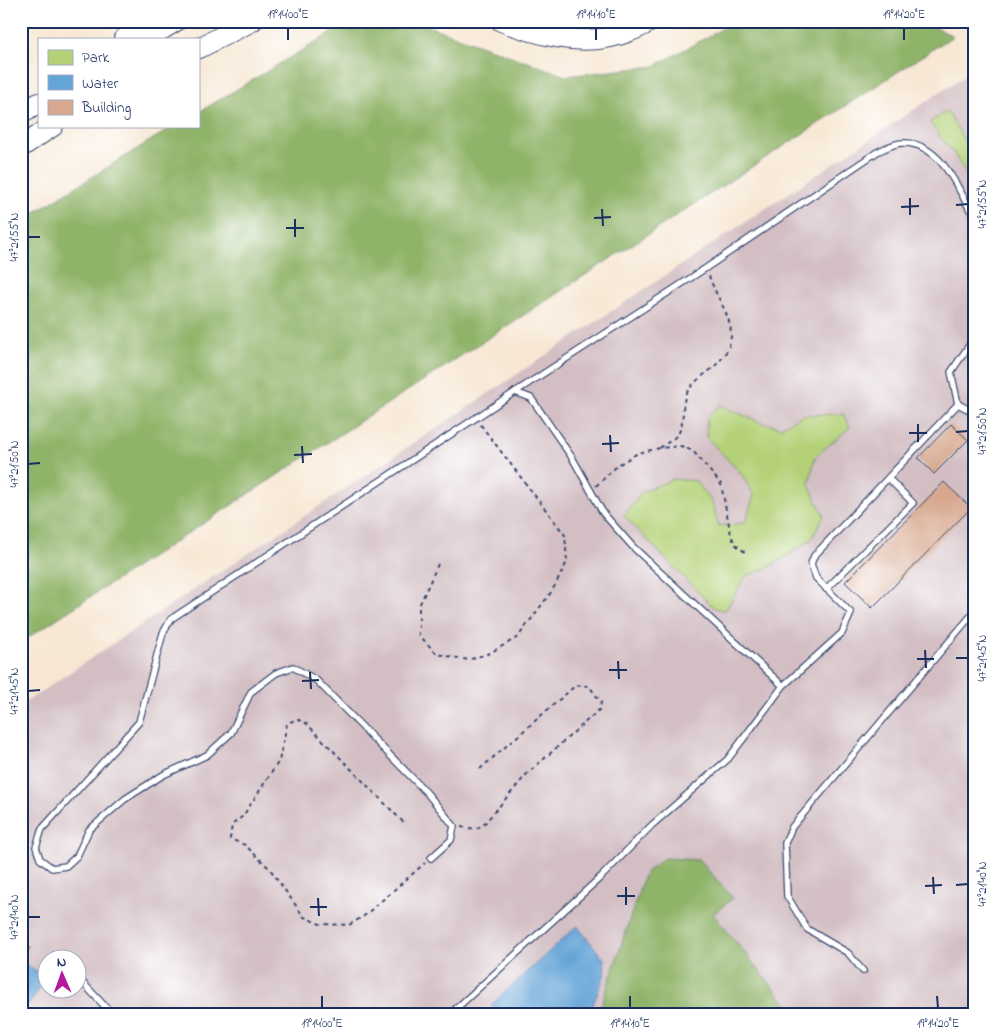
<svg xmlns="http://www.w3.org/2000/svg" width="996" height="1036" viewBox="0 0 996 1036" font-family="'Indie Flower',sans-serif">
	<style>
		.industrial { fill: #d2bec3; fill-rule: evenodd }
		.green { fill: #b4d177; stroke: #68806a }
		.forest { fill: #8fb368; stroke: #557163 }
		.water { fill: #65a4d7; stroke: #406a9a }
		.building { fill: #d7a88e }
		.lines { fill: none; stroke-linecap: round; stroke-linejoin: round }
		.lane-casing { stroke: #3c4b70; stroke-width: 8 }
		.highway-casing { stroke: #3c4b70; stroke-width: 22 }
		.path { stroke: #3c4b70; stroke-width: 2; stroke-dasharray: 4 4; stroke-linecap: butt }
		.lane { stroke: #fff; stroke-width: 5.5 }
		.highway { stroke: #fff; stroke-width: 20 }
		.ticks { fill: none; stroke: #1b2f5e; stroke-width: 2 }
		.neatline { fill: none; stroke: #1b2f5e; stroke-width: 2 }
		.ticks-label { font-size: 12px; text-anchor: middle; fill: #1b2f5e }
	</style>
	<rect width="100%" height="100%" fill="#fff"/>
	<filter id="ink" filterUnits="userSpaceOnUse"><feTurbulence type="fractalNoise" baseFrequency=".02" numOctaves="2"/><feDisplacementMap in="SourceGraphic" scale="10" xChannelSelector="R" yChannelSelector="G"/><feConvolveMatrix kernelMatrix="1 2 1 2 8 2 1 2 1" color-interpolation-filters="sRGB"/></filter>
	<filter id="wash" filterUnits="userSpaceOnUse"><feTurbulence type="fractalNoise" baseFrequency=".0096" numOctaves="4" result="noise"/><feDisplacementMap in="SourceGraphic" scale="20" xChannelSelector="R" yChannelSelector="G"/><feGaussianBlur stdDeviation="1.12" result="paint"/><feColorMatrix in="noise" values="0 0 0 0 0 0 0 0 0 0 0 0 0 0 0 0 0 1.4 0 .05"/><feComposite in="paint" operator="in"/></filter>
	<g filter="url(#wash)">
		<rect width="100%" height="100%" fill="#f7e7d3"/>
		<path class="industrial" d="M 975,69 L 975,1015 L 21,1015 L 21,705 ZM 48,958 L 78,958 L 78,988 L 48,988 Z"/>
		<g class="green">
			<path d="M 947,111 L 975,158 L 975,190 L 953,152 L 941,139 L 930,122 Z"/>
			<path d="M 720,405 L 762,423 L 781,427 L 802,415 L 843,414 L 850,427 L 815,457 L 809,485 L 824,515 L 812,539 L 768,568 L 746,576 L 725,611 L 713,607 L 624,516 L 642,492 L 673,479 L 696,481 L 712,502 L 719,526 L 745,523 L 754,495 L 740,472 L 706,437 L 707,418 Z"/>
		</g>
		<g class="forest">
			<path d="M 351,21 L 414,21 L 566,76 L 655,66 L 727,26 L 731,21 L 922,21 L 953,36 L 21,642 L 21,221 L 174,126 L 199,126 L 199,112 Z"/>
			<path d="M 664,858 L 699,860 L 733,898 L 713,914 L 785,1002 L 798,1015 L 598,1015 L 645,873 Z"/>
		</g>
		<g class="water">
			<path d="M 577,926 L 604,959 L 605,974 L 589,1015 L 500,1015 L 491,1005 Z"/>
			<path d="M 21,962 L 41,974 L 42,985 L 30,1003 L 24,1004 L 21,1002 Z"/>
		</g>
		<g id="blocks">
			<g class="building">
				<path d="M 951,424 L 968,440 L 934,474 L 918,458 Z"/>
				<path d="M 944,482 L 971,508 L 872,608 L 845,582 Z"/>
				<path d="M 21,938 L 30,948 L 21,956 Z"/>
			</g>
		</g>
	</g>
	<g filter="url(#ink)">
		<use href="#blocks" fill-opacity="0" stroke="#3c4b70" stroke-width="1"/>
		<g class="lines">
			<g class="lane-casing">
				<g id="lane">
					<path d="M 975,337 L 951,372 L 958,404 L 975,413"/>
					<path d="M 515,392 L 531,398 L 573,459 L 603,513 L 633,547 L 783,686"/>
					<path d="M 826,589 L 913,503 L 888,478"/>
					<path d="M 431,858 L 451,840 L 454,826 L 426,792 L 316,680 L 293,667 L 276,673 L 251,692 L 231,733 L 207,755 L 163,775 L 125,799 L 89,830 L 77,856 L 66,866 L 52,868 L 40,859 L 36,847 L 42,829 L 139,722 L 163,633 L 171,619 L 515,392 L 706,268 L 877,152 C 884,149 894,143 902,143 C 941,141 959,191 975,219"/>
					<path d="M 863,971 L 848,953 L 807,929 L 787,896 L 785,843 L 792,827 L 975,611"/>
					<path d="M 83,983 L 113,1015"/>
					<path d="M 449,1015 L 602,876 L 652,825 L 728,759 L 783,686 L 842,633 L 851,613 L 816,578 L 811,564 L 814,556 L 958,404"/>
				</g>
			</g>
			<g class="highway-casing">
				<g id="highway">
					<path d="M 501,21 C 542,36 587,49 630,31 C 637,29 644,25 651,21"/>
					<path d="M 124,39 L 149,21"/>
					<path d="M 146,39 L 176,21"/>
					<path d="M 199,48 L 252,21"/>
					<path d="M 21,114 L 39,103"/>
					<path d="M 21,147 L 53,126"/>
				</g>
			</g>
			<g class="path">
				<path d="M 660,448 C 665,444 674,439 678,434 C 686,421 680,406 687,393 C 692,382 706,374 715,366 C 749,333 720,309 709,276"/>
				<path d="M 596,486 L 618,465 L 638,453 L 660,448 L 681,446 L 693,451 L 721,484 L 731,535 L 735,544 L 746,553"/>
				<path d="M 438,564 L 419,606 L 419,635 L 437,654 L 468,660 L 490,653 L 518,637 L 552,591 L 567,562 L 565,535 L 480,424"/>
				<path d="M 403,822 L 306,723 L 296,719 L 287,724 L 279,761 L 243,816 L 232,825 L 230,839 L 245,845 L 270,869 L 304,917 L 320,924 L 349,925 L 364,916 L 425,863"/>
				<path d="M 461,827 L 476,829 L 484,824 L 527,774 L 600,709 L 601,702 L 589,686 L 576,685 L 480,769"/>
			</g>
			<use href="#lane" class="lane"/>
			<use href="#highway" class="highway"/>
		</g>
	</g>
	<path class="ticks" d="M 288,28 L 288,40M 596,28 L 596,40M 904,28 L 904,40M 910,198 L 910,215M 956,205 L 968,204M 901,207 L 919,206M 602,209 L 603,226M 594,218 L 611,217M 295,219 L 295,237M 286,228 L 304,228M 28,237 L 40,237M 918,424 L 918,442M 956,432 L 968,431M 909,433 L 927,433M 610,435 L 611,452M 602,444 L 619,443M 302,446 L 303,463M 294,455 L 312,454M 28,464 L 40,463M 925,650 L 926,668M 956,658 L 968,658M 917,659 L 934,659M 618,661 L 619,679M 609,670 L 627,670M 310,672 L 311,689M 302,681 L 319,680M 28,691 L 40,690M 933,877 L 934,894M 956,885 L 968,884M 925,886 L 942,885M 626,887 L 626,905M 617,896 L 635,896M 318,898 L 319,916M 310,907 L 327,907M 28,917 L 40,917M 322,996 L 322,1008M 630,996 L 630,1008M 937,996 L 938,1008"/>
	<rect width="996" height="1036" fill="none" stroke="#fff" stroke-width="55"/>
	<rect x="38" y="38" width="162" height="90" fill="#ffffff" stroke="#a4acbf"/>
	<rect x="48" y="50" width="25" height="15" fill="#b4d177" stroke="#a4acbf"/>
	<text x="82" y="62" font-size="15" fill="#1b2f5e">Park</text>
	<rect x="48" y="75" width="25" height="15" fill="#65a4d7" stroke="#a4acbf"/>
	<text x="82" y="88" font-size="15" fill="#1b2f5e">Water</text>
	<rect x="48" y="100" width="25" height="15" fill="#d7a88e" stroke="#a4acbf"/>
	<text x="82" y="112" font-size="15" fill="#1b2f5e">Building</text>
	<g transform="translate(62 974) rotate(358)"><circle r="24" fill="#ffffff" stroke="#a4acbf"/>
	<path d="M0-4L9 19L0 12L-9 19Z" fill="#b5179e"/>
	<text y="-8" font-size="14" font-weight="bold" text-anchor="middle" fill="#1b2f5e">N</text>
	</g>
	<rect x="28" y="28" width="940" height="980" class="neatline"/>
	<g class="ticks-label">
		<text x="288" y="18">19°14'00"E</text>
		<text x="596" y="18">19°14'10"E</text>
		<text x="904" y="18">19°14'20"E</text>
		<text transform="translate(982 204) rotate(-90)" y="4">47°21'55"N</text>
		<text transform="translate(14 237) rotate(-90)" y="4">47°21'55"N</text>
		<text transform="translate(982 431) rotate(-90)" y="4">47°21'50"N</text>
		<text transform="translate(14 464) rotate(-90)" y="4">47°21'50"N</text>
		<text transform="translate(982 658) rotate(-90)" y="4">47°21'45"N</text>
		<text transform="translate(14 691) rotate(-90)" y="4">47°21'45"N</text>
		<text transform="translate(982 884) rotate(-90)" y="4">47°21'40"N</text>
		<text transform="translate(14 917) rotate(-90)" y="4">47°21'40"N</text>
		<text x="322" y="1027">19°14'00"E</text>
		<text x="630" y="1027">19°14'10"E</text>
		<text x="938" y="1027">19°14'20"E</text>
	</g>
</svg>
